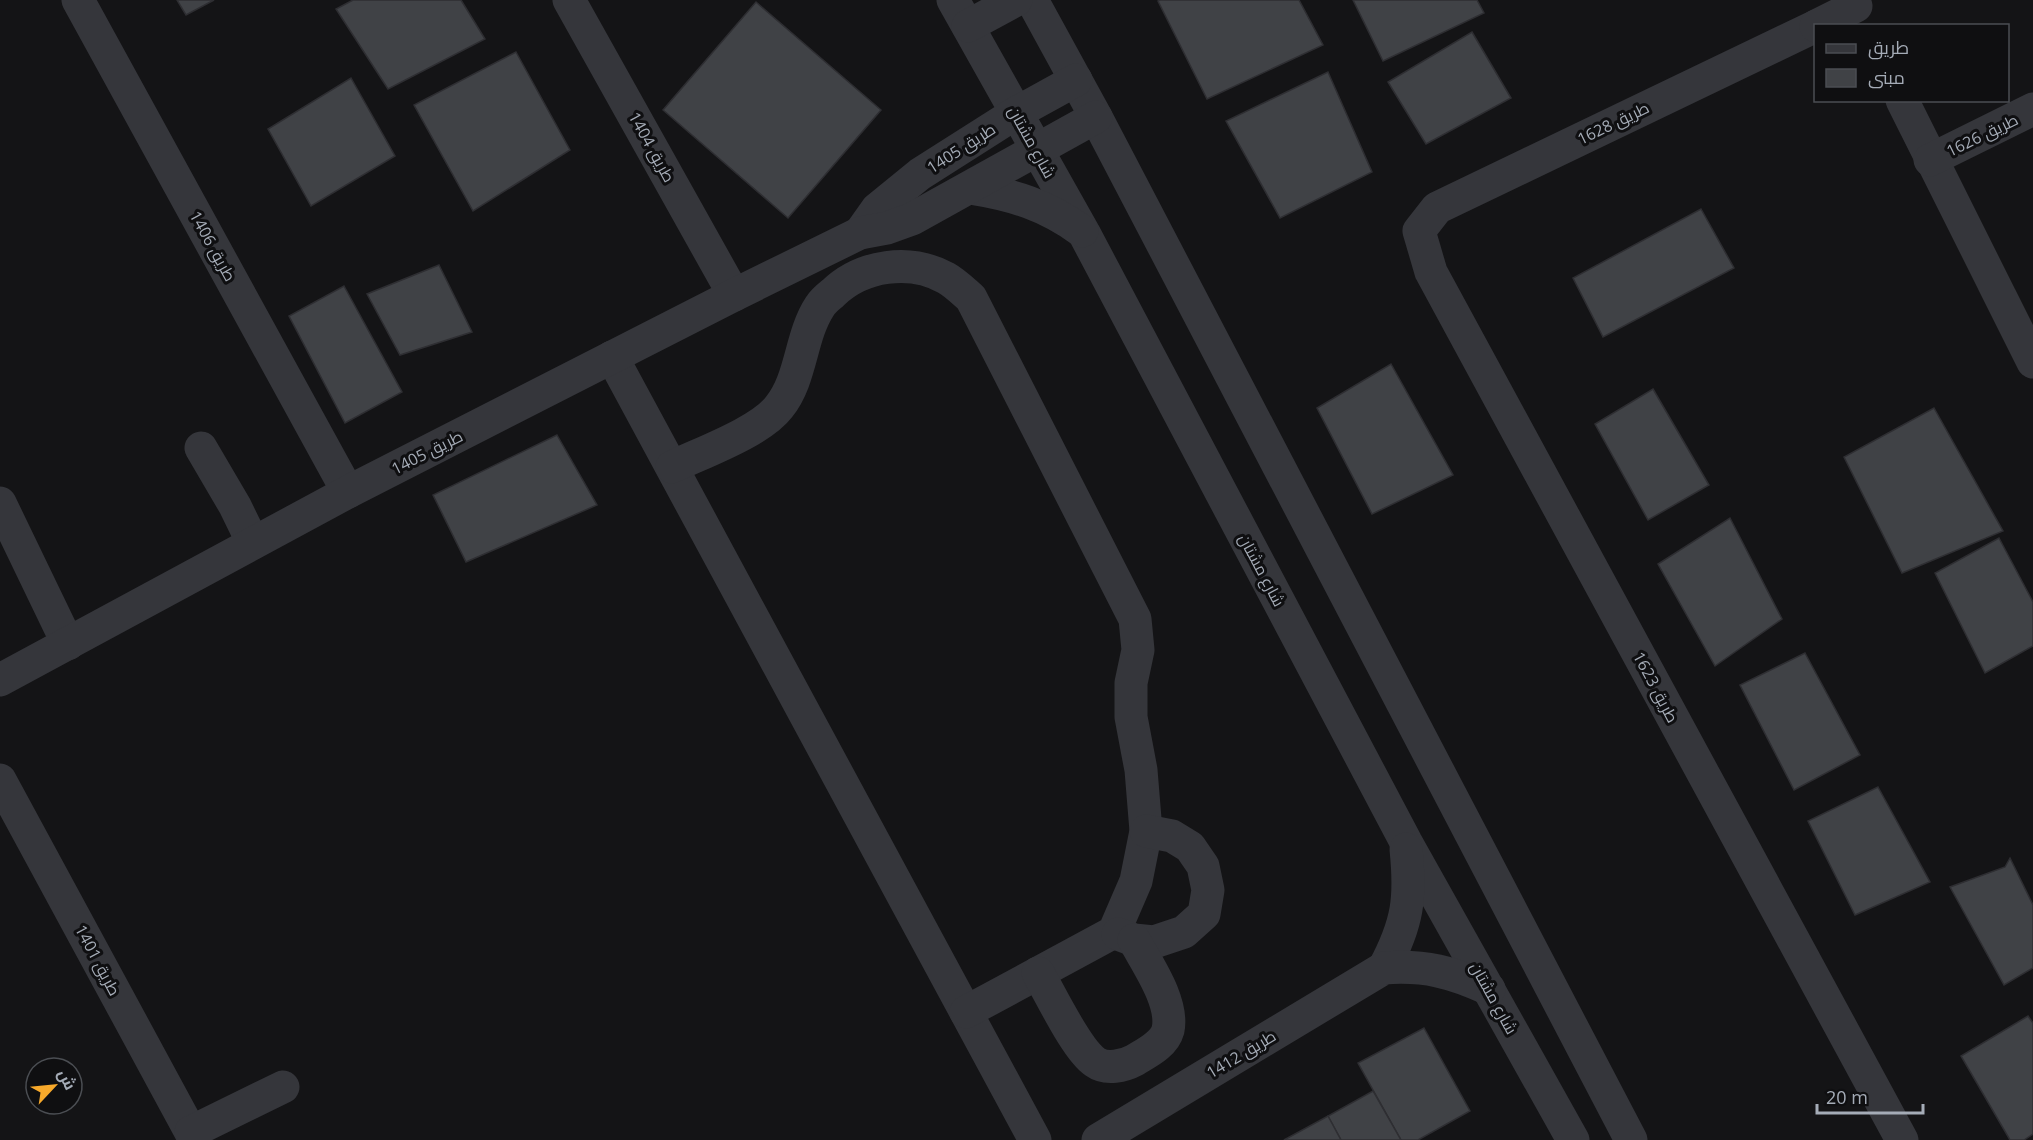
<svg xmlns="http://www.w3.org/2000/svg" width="2033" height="1140" viewBox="0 0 2033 1140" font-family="'Open Sans',Cairo,sans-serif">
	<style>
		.building { fill: #404246; stroke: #2e2e32; stroke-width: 1.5 }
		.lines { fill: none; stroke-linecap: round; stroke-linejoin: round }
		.minor { stroke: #35363b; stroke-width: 33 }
		.labels { text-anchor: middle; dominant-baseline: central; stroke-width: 6; stroke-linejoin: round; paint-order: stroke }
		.street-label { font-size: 16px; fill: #a5acb7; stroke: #0f0f11 }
	</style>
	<rect width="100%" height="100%" fill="#141416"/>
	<g class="building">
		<path d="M 177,0 L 214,0 L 186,15 Z"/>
		<path d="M 353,0 L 461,0 L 485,39 L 388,89 L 336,9 Z"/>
		<path d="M 1160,0 L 1299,0 L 1323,45 L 1207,99 L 1158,1 Z"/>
		<path d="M 1353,0 L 1477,0 L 1484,13 L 1383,61 Z"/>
		<path d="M 756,2 L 881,110 L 788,218 L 663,110 Z"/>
		<path d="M 1472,32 L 1511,98 L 1426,144 L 1388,82 Z"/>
		<path d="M 516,52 L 570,150 L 473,211 L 414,105 Z"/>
		<path d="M 1328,72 L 1372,172 L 1280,218 L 1226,121 Z"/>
		<path d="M 351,78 L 395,156 L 311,206 L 268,129 Z"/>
		<path d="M 1701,209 L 1734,268 L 1603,337 L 1573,278 Z"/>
		<path d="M 439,265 L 472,332 L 400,355 L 367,294 Z"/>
		<path d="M 344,286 L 402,392 L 345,423 L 289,316 Z"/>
		<path d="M 1391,364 L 1453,475 L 1372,514 L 1317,408 Z"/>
		<path d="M 1653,389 L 1709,485 L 1648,520 L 1595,424 Z"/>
		<path d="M 1934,408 L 2003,531 L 1902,573 L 1844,457 Z"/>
		<path d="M 557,435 L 597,505 L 466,562 L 433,495 Z"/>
		<path d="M 1730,518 L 1782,619 L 1715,666 L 1658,564 Z"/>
		<path d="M 1999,538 L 2033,602 L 2033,646 L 1985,673 L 1935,573 Z"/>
		<path d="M 1805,653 L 1860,755 L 1794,790 L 1740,685 Z"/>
		<path d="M 1878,787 L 1930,882 L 1855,915 L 1808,821 Z"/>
		<path d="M 2010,858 L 2033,905 L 2033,968 L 2004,985 L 1950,887 L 2005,867 Z"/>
		<path d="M 2028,1016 L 2033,1023 L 2033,1134 L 2024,1140 L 2010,1140 L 1961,1056 Z"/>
		<path d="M 1424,1028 L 1470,1111 L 1418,1140 L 1401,1140 L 1358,1063 Z"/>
		<path d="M 1373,1091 L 1401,1140 L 1341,1140 L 1328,1116 Z"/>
		<path d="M 1328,1116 L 1341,1140 L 1284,1140 Z"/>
	</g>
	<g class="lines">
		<g class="minor">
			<path d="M 78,0 L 348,492"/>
			<path d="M 569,0 L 734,295"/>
			<path d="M 953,0 L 1084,233 L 1406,842 L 1573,1140"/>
			<path d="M 1032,0 L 1096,117 L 1631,1140"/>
			<path d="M 968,26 L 1016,0"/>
			<path d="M 1816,26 L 1437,208 L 1419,231 L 1431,272 L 1902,1140"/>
			<path d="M 1816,26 L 1856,6"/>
			<path d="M 1902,100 L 2033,362"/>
			<path d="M 1930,160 L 2033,109"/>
			<path d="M 970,188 C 1014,195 1046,205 1082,231"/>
			<path d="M 860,233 L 877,209 L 920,174 L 1016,113 L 1076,80"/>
			<path d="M 612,357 L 1035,1140"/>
			<path d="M 201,448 L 235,506 L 253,543"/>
			<path d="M 672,467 C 701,453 760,432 779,407 C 802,379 800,336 820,306 C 823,301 828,297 833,293 C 862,265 910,258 946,278 C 955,283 963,291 971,298 L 1135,619 L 1138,650 L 1131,683 L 1131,717 L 1141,770 L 1146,831 L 1136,881 L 1114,932 L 966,1012"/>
			<path d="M 0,503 L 68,644"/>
			<path d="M 0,680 L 348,492 L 734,295 L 860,233 L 887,228 L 912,219 L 1096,117"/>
			<path d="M 0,780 L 195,1140"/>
			<path d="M 1118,934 L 1134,940 L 1154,942 L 1184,932 L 1204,914 L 1208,890 L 1203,866 L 1190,847 L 1172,836 L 1146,831"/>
			<path d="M 1384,968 C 1408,923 1411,898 1406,849"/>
			<path d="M 1038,973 C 1051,995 1076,1049 1095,1062 C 1106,1070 1124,1066 1135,1060 C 1146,1053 1164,1045 1168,1030 C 1174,1002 1147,964 1134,940"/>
			<path d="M 191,1132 L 283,1087"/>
			<path d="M 1098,1140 L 1384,968 C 1425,965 1452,972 1489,989"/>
		</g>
	</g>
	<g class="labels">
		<g class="street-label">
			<text transform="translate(1613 123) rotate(-26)">طريق 1628</text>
			<text transform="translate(1982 135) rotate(-26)">طريق 1626</text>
			<text transform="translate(1032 142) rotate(61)">شارع مشتان</text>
			<text transform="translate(652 147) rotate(61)">طريق 1404</text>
			<text transform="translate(961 148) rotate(-33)">طريق 1405</text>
			<text transform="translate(213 246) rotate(61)">طريق 1406</text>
			<text transform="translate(427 452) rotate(-27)">طريق 1405</text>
			<text transform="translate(1262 570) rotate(62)">شارع مشتان</text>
			<text transform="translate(1656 687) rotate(62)">طريق 1623</text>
			<text transform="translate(98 960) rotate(62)">طريق 1401</text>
			<text transform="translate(1494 998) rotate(61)">شارع مشتان</text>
			<text transform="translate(1241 1054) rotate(-31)">طريق 1412</text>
		</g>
	</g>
	<rect x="1814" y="24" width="195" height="78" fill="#0f0f11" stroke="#4b4e53" stroke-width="1.5"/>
	<rect x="1826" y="44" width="30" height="9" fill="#35363b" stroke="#4b4e53" stroke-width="1.5"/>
	<text x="1868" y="54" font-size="18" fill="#a5acb7">طريق</text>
	<rect x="1826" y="69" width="30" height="18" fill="#404246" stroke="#4b4e53" stroke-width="1.5"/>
	<text x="1868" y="84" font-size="18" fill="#a5acb7">مبنى</text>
	<g transform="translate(54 1086) rotate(64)"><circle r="28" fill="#0f0f11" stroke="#4b4e53" stroke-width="1.5"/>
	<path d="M0-4.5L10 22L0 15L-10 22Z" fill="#f7a92b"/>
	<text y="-9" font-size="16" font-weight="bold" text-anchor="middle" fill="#a5acb7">ش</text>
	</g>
	<path d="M1817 1104v9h106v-9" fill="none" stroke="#a5acb7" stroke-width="3"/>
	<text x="1826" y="1104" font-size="18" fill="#a5acb7" stroke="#0f0f11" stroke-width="4.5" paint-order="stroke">20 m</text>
</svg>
